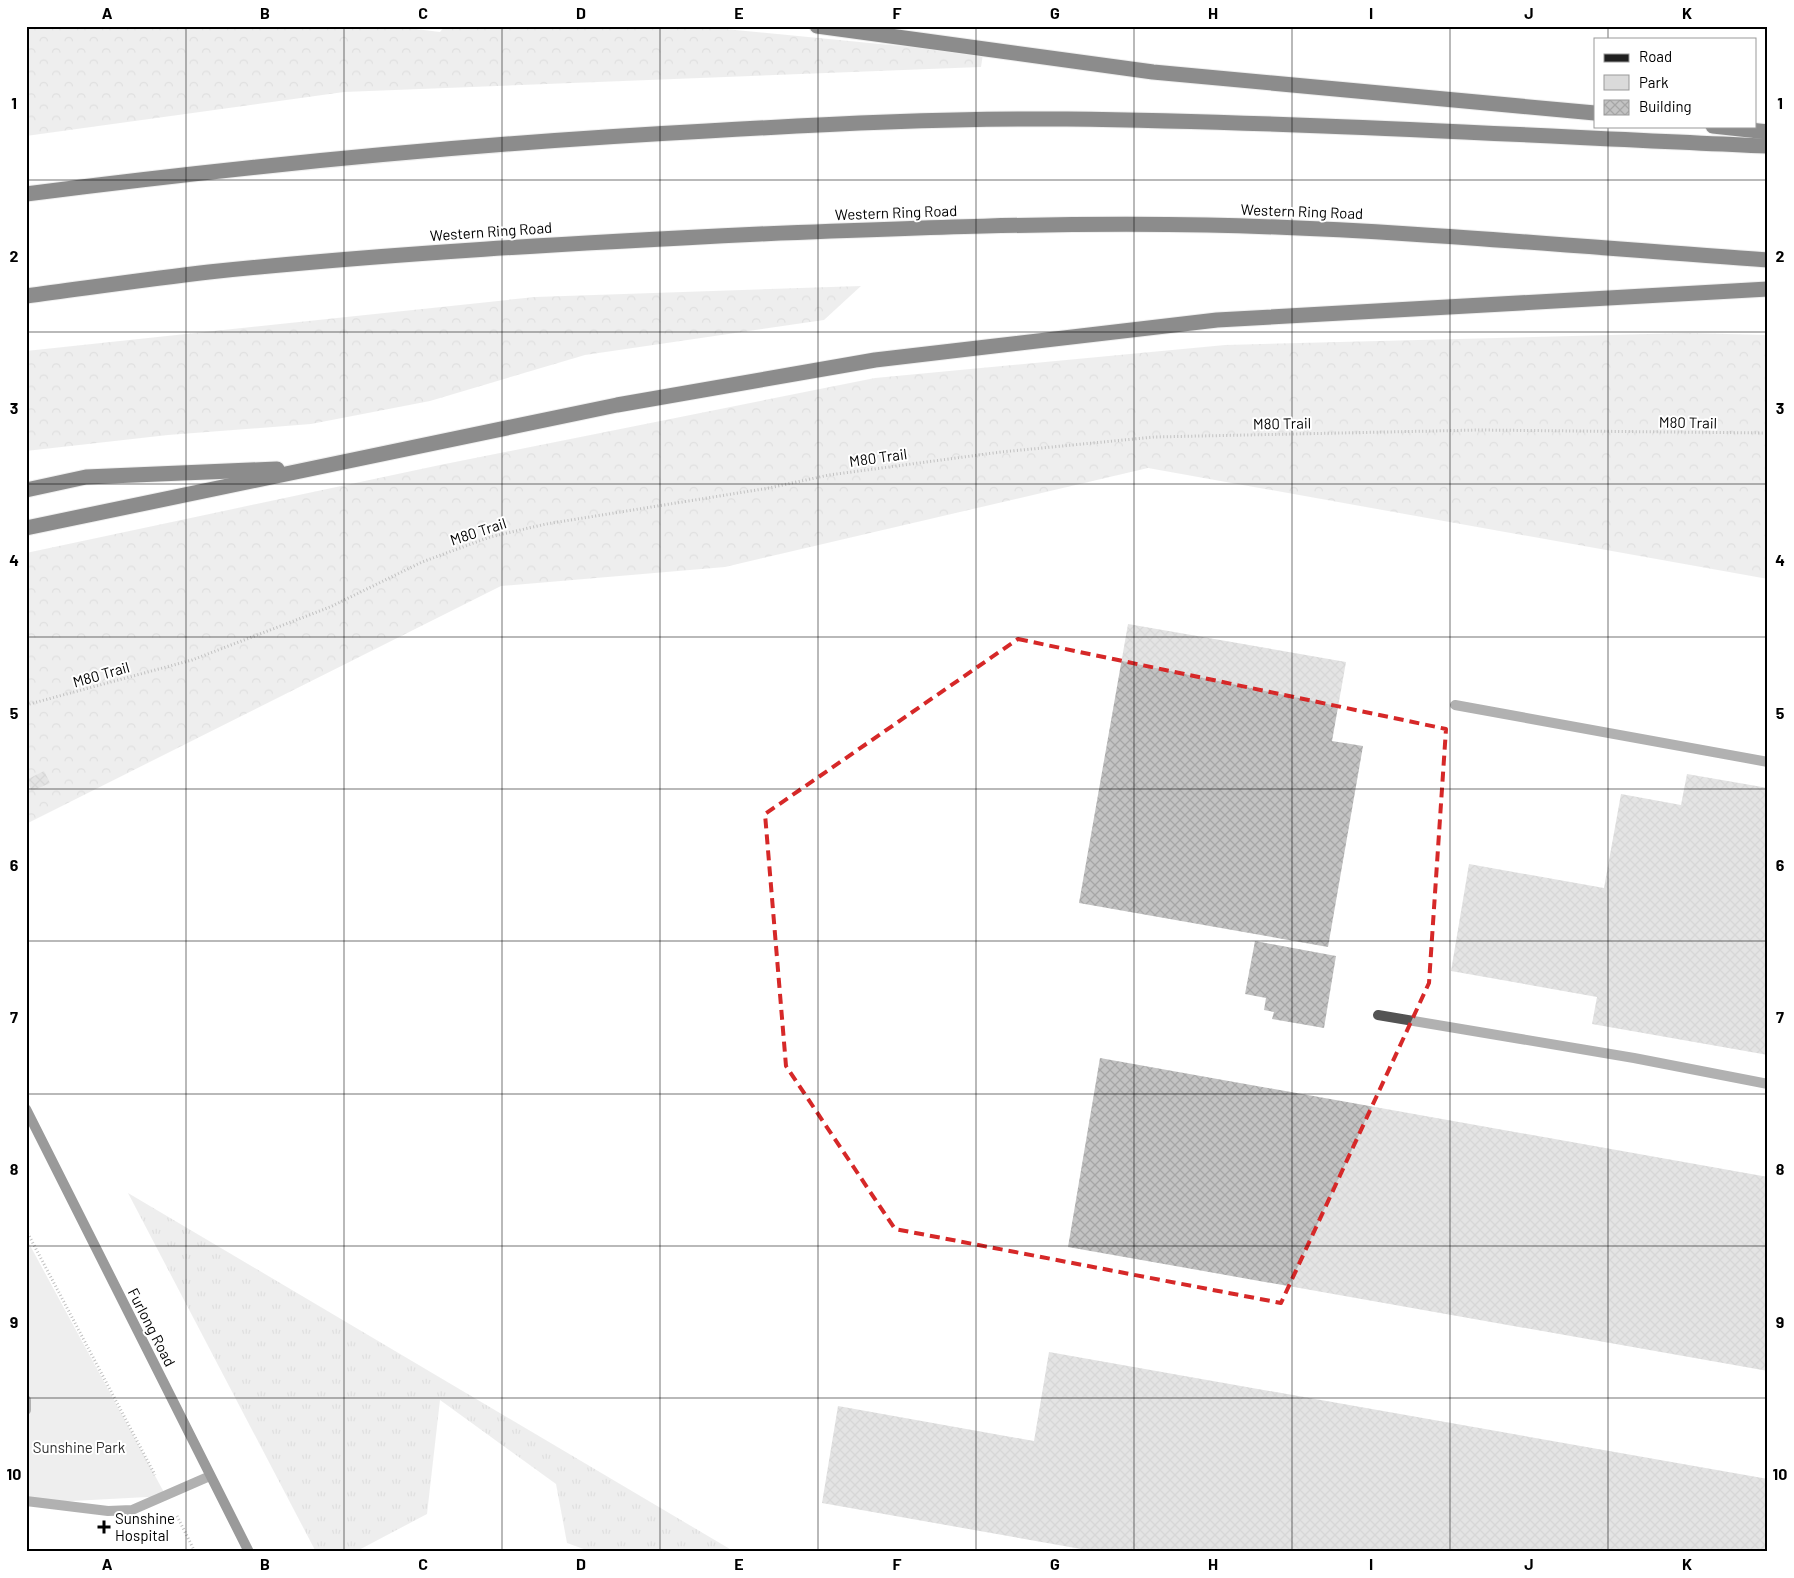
<svg xmlns="http://www.w3.org/2000/svg" width="1794" height="1578" viewBox="0 0 1794 1578" font-family="Barlow,sans-serif">
	<style>
		.grass { fill: url(#grass-tufts) }
		.forest { fill: url(#forest-crowns) }
		.park { fill: #dadada }
		.building { fill: url(#building-cross-hatch) }
		.lines { fill: none; stroke-linecap: round; stroke-linejoin: round }
		.motorway-casing { stroke: #dbdbdb; stroke-width: 17 }
		.path { stroke: #757575; stroke-width: 3; stroke-dasharray: 1 2.5; stroke-linecap: butt }
		.service { stroke: #535353; stroke-width: 10 }
		.secondary { stroke: #202020; stroke-width: 10 }
		.motorway { stroke: #000; stroke-width: 15 }
		.marked { fill: none; stroke: #d62828; stroke-width: 4; stroke-dasharray: 10 6; stroke-linejoin: round }
		.grid { fill: none; stroke: #000; stroke-width: 1; stroke-opacity: 0.55 }
		.poi-dot { fill: #000; stroke: #fff; stroke-width: 2 }
		.labels { text-anchor: middle; dominant-baseline: central; stroke-width: 4; stroke-linejoin: round; paint-order: stroke }
		.street-label { font-size: 15px; fill: #000; stroke: #fff }
		.park-label { font-size: 15px; fill: #313131; stroke: #fff }
		.poi-label { font-size: 15px; fill: #000; stroke: #fff; text-anchor: start }
		.neatline { fill: none; stroke: #000; stroke-width: 2 }
		.grid-label { font-size: 16px; text-anchor: middle; font-weight: bold; fill: #000 }
	</style>
	<defs>
		<pattern id="grass-tufts" width="24" height="20" patternUnits="userSpaceOnUse" patternTransform="scale(1.25)"><rect width="24" height="20" fill="#dadada"/><path d="M3 7l-1-3M5 7V3M7 7l1-3M15 17l-1-3M17 17v-4M19 17l1-3" fill="none" stroke="#b9b9b9"/></pattern>
		<pattern id="forest-crowns" width="20" height="18" patternUnits="userSpaceOnUse" patternTransform="scale(1.25)"><rect width="20" height="18" fill="#dadada"/><path d="M2 6a3 3 0 1 1 6 0M12 15a3 3 0 1 1 6 0" fill="none" stroke="#b9b9b9"/></pattern>
		<pattern id="building-cross-hatch" width="8" height="8" patternUnits="userSpaceOnUse" patternTransform="scale(1.25)"><rect width="8" height="8" fill="#c3c3c3"/><path d="M0 0l8 8M0 8l8-8" fill="none" stroke="#a6a6a6"/></pattern>
	</defs>
	<rect width="100%" height="100%" fill="#fff"/>
	<path class="grass" d="M 128,1193 L 735,1552 L 592,1552 L 567,1543 L 556,1484 L 440,1400 L 427,1514 L 355,1552 L 316,1552 Z"/>
	<g class="forest">
		<path d="M 26,26 L 392,26 L 440,32 L 445,26 L 694,26 L 983,54 L 981,67 L 344,92 L 26,136 Z"/>
		<path d="M 861,286 L 824,320 L 585,355 L 430,401 L 311,424 L 168,435 L 26,451 L 26,351 L 535,297 Z"/>
		<path d="M 1687,333 L 1768,335 L 1768,579 L 1148,468 L 725,567 L 501,586 L 26,824 L 26,553 L 440,465 L 875,378 L 1225,345 Z"/>
	</g>
	<path class="park" d="M 26,1238 L 166,1496 L 35,1503 L 26,1500 Z"/>
	<g class="building">
		<path d="M 1128,624 L 1346,662 L 1332,741 L 1363,746 L 1328,947 L 1079,903 Z"/>
		<path d="M 44,771 L 50,783 L 32,791 L 26,780 Z"/>
		<path d="M 1687,774 L 1768,788 L 1768,1055 L 1592,1024 L 1597,997 L 1451,971 L 1469,864 L 1604,888 L 1621,794 L 1681,805 Z"/>
		<path d="M 1255,941 L 1336,956 L 1324,1028 L 1272,1019 L 1274,1012 L 1264,1010 L 1266,998 L 1245,994 Z"/>
		<path d="M 1100,1058 L 1768,1177 L 1768,1371 L 1068,1247 Z"/>
		<path d="M 1049,1352 L 1768,1479 L 1768,1552 L 1098,1552 L 822,1503 L 838,1406 L 1034,1441 Z"/>
	</g>
	<g class="lines">
		<g class="motorway-casing">
			<g id="motorway">
				<path d="M 817,26 L 1153,72 L 1595,113"/>
				<path d="M 1713,126 L 1768,132"/>
				<path d="M 26,194 C 253,165 479,143 707,131 C 827,124 947,118 1067,119 C 1300,122 1534,136 1768,146"/>
				<path d="M 26,296 C 87,288 148,279 209,272 C 392,253 576,243 760,234 C 909,228 1059,222 1207,225 C 1394,229 1581,247 1768,260"/>
				<path d="M 26,490 L 86,477 L 277,469"/>
				<path d="M 26,528 L 617,405 L 875,360 L 1217,320 L 1768,289"/>
			</g>
		</g>
		<g class="path">
			<path d="M 26,705 L 192,660 L 330,607 L 422,562 L 490,537 L 546,524 L 769,488 L 829,475 L 1001,452 L 1154,437 L 1479,430 L 1768,433"/>
			<path d="M 26,1230 L 155,1475"/>
			<path d="M 177,1516 L 195,1552"/>
		</g>
		<g class="service">
			<path d="M 1455,705 L 1768,762"/>
			<path d="M 1378,1015 L 1634,1058 L 1768,1084"/>
			<path d="M 26,1400 L 26,1410"/>
			<path d="M 26,1501 L 108,1511 L 132,1510 L 210,1476"/>
		</g>
		<path class="secondary" d="M 26,1109 L 249,1552"/>
		<use href="#motorway" class="motorway"/>
	</g>
	<path d="M0 0H1794V1578H0ZM 1018,639 L 1446,729 L 1429,983 L 1281,1303 L 895,1229 L 786,1066 L 765,814 Z" fill="#fff" fill-opacity=".55" fill-rule="evenodd"/>
	<path class="marked" d="M 1018,639 L 1446,729 L 1429,983 L 1281,1303 L 895,1229 L 786,1066 L 765,814 Z"/>
	<path class="grid" d="M 186,26 L 186,1552M 344,26 L 344,1552M 502,26 L 502,1552M 660,26 L 660,1552M 818,26 L 818,1552M 976,26 L 976,1552M 1134,26 L 1134,1552M 1292,26 L 1292,1552M 1450,26 L 1450,1552M 1608,26 L 1608,39M 1608,126 L 1608,1552M 26,180 L 1768,180M 26,332 L 1768,332M 26,484 L 1768,484M 26,637 L 1768,637M 26,789 L 1768,789M 26,941 L 1768,941M 26,1094 L 1768,1094M 26,1246 L 1768,1246M 26,1398 L 1768,1398"/>
	<path class="poi-dot" d="M101.5 1519.5h5v5h5v5h-5v5h-5v-5h-5v-5h5z"/>
	<g class="labels">
		<g class="street-label">
			<text transform="translate(1302 211) rotate(2)">Western Ring Road</text>
			<text transform="translate(896 212) rotate(-2)">Western Ring Road</text>
			<text transform="translate(491 231) rotate(-4)">Western Ring Road</text>
			<text transform="translate(1688 422) rotate(1)">M80 Trail</text>
			<text transform="translate(1282 423) rotate(-1)">M80 Trail</text>
			<text transform="translate(878 457) rotate(-8)">M80 Trail</text>
			<text transform="translate(478 531) rotate(-18)">M80 Trail</text>
			<text transform="translate(101 674) rotate(-16)">M80 Trail</text>
			<text transform="translate(152 1327) rotate(63)">Furlong Road</text>
		</g>
		<g class="park-label">
			<text x="79" y="1447">Sunshine Park</text>
		</g>
		<g class="poi-label">
			<text x="115" y="1518">Sunshine<tspan x="115" dy="17">Hospital</tspan></text>
		</g>
	</g>
	<rect width="1794" height="1578" fill="none" stroke="#ffffff" stroke-width="55"/>
	<rect x="1594" y="38" width="162" height="90" fill="#ffffff" stroke="#999999"/>
	<rect x="1604" y="54" width="25" height="8" fill="#202020" stroke="#999999"/>
	<text x="1639" y="62" font-size="15" fill="#000000">Road</text>
	<rect x="1604" y="75" width="25" height="15" fill="#dadada" stroke="#999999"/>
	<text x="1639" y="88" font-size="15" fill="#000000">Park</text>
	<rect x="1604" y="100" width="25" height="15" fill="url(#building-cross-hatch)" stroke="#999999"/>
	<text x="1639" y="112" font-size="15" fill="#000000">Building</text>
	<rect x="28" y="28" width="1738" height="1522" class="neatline"/>
	<g class="grid-label">
		<text x="107" y="19">A</text>
		<text x="265" y="19">B</text>
		<text x="423" y="19">C</text>
		<text x="581" y="19">D</text>
		<text x="739" y="19">E</text>
		<text x="897" y="19">F</text>
		<text x="1055" y="19">G</text>
		<text x="1213" y="19">H</text>
		<text x="1371" y="19">I</text>
		<text x="1529" y="19">J</text>
		<text x="1687" y="19">K</text>
		<text x="14" y="109">1</text>
		<text x="1780" y="109">1</text>
		<text x="14" y="262">2</text>
		<text x="1780" y="262">2</text>
		<text x="14" y="414">3</text>
		<text x="1780" y="414">3</text>
		<text x="14" y="566">4</text>
		<text x="1780" y="566">4</text>
		<text x="14" y="719">5</text>
		<text x="1780" y="719">5</text>
		<text x="14" y="871">6</text>
		<text x="1780" y="871">6</text>
		<text x="14" y="1023">7</text>
		<text x="1780" y="1023">7</text>
		<text x="14" y="1175">8</text>
		<text x="1780" y="1175">8</text>
		<text x="14" y="1328">9</text>
		<text x="1780" y="1328">9</text>
		<text x="14" y="1480">10</text>
		<text x="1780" y="1480">10</text>
		<text x="107" y="1570">A</text>
		<text x="265" y="1570">B</text>
		<text x="423" y="1570">C</text>
		<text x="581" y="1570">D</text>
		<text x="739" y="1570">E</text>
		<text x="897" y="1570">F</text>
		<text x="1055" y="1570">G</text>
		<text x="1213" y="1570">H</text>
		<text x="1371" y="1570">I</text>
		<text x="1529" y="1570">J</text>
		<text x="1687" y="1570">K</text>
	</g>
</svg>
